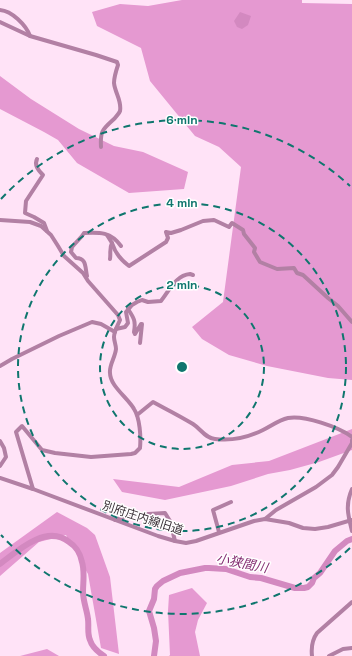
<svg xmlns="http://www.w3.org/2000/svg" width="352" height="656" viewBox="0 0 352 656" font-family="'Space Grotesk','Noto Sans JP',sans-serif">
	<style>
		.forest { fill: #e599d1 }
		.water { fill: #d389c0 }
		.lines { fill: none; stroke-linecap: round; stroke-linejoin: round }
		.river { stroke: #d389c0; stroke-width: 6 }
		.minor { stroke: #b280a4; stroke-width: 4 }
		.ring { fill: none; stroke: #0f766e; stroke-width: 2; stroke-dasharray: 7 5 }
		.labels { text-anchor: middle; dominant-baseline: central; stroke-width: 3; stroke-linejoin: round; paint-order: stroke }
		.street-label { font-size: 12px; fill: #392f36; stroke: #fff }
		.water-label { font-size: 13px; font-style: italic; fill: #852e73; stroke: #fff }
		.centre { fill: #0f766e; stroke: #fff; stroke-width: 2 }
		.ring-label { font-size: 12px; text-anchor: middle; font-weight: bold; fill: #0f766e; stroke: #fff; stroke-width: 3; stroke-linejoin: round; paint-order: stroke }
	</style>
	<rect width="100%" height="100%" fill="#ffe3f7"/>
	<g class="forest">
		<path d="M 182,0 L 302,0 L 302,3 L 352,4 L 352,380 L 328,378 L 267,366 L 229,355 L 202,339 L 192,327 L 223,302 L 241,167 L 219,147 L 195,136 L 150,81 L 141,48 L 97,26 L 92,12 L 120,4 L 148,6 Z"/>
		<path d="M 0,76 L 31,99 L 79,129 L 114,146 L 143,152 L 188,172 L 184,189 L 129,193 L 77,163 L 58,140 L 44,132 L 0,109 Z"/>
		<path d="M 352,429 L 352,450 L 319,462 L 290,470 L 268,474 L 231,486 L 165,500 L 122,492 L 113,479 L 179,487 L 232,465 L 269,461 Z"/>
		<path d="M 57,512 L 87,528 L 95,535 L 110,577 L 119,654 L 101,648 L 88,574 L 66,535 L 39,542 L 0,576 L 0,553 Z"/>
		<path d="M 192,588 L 207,603 L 198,620 L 195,632 L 200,656 L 169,656 L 170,655 L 168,611 L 169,595 Z"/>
		<path d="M 47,649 L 59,656 L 20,656 Z"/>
	</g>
	<path class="water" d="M 240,12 L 251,16 L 248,25 L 242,29 L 237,27 L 234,21 Z"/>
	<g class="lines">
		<g class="river">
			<path d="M 0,564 C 18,550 47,524 69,542 C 77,547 80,553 82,562 C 85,572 83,582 83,592 C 83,601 87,610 88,619 C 89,626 87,633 90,640 C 92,647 98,652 104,656"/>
			<path d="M 154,656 L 156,641 L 154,628 L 149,611 L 154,599 L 155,589 L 157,586 L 163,581 L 180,573 L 205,568 L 209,568 L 226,569 L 250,577 L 261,578 L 295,588 L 304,588 L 308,587 L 312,583 L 314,578 L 320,573 L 335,551 L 347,541 L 352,539"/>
		</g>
		<g class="minor">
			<path d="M 0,10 C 12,11 26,25 30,36"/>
			<path d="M 0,22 L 30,36 L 96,55 L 117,62 L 118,65 C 116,71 114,77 114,83 C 115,93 122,101 120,111 C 119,114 117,115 115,118 C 103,129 100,130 101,147"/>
			<path d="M 37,159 C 34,165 38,170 43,175 L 26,201 L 25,213 L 34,217 L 44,223 L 47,231"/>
			<path d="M 0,220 L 30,222 L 41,226 L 51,235 L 58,246 L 64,256 L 83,273 L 88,281 L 118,315 L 120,320 C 118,325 114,331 114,337 C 114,341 116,345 116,349 C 115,358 109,365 110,373 C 110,386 128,398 134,409 C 140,418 141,437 140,448 L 135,453 L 131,454 L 91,457 L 55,453 L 42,450 L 22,426 L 16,432 L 33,489"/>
			<path d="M 107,235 L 112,243 C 109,249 111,253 110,259"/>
			<path d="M 112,243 C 115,253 121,260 129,266 L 166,242 L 168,238 L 166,232 L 171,233 L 181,230 L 203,221 L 214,220 L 229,227 L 232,223 L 243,230 L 244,234 L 255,248 L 254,252 L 260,262 L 277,269 L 294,268 L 297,273 L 303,275 L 328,298 L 338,306 L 352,322"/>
			<path d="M 87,276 C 85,268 87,258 76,258 L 71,252 L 72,247 L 82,236 L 84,233 C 100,232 111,232 121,246"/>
			<path d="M 128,309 C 134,318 136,321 134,332 L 135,334 L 141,324 L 142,324 L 140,343"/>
			<path d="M 116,329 L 125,327 L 128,323 L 126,312 L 132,305 L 137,302 L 142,300 L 148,302 L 161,301 C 169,291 176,275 190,274 L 193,275"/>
			<path d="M 0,366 L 12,359 L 59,336 L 92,322 L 101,324 L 115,332"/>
			<path d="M 137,415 L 153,402 C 166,409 180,416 193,424 C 201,429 205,438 215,439 C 231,441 249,437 263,430 C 271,426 279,420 288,418 C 304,415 339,427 352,437"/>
			<path d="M 0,441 L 4,448 L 6,457 L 0,466"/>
			<path d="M 0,478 L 33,489 L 158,536 L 175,541 L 186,543 L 196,541 L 254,521 L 265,519 L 289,523 L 303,528 L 315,529 L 328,527 L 352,520"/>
			<path d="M 352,489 C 345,505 348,515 352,531"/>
			<path d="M 265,519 L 276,510 L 316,487 L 332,475 L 338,467 L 352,443 L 352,440"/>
			<path d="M 115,520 L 132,515 L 165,513 L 170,521 L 175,541"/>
			<path d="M 219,532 L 213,510 L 231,502"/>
			<path d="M 312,656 C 311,647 312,640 317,633 L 352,602"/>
			<path d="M 329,656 L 343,649 L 352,648"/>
		</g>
	</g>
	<g class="ring">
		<circle cx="182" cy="367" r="82"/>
		<circle cx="182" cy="367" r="164"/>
		<path d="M350 548A247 247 0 0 1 1 535M1 199A247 247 0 0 1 350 186"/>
	</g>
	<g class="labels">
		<g class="street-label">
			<text transform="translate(143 518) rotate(18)">別府庄内線旧道</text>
		</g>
		<g class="water-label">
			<text transform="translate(242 563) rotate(11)">小狭間川</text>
		</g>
	</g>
	<circle cx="182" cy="367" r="6" class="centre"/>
	<g class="ring-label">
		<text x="182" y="124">6 min</text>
		<text x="182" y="207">4 min</text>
		<text x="182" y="289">2 min</text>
	</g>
</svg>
